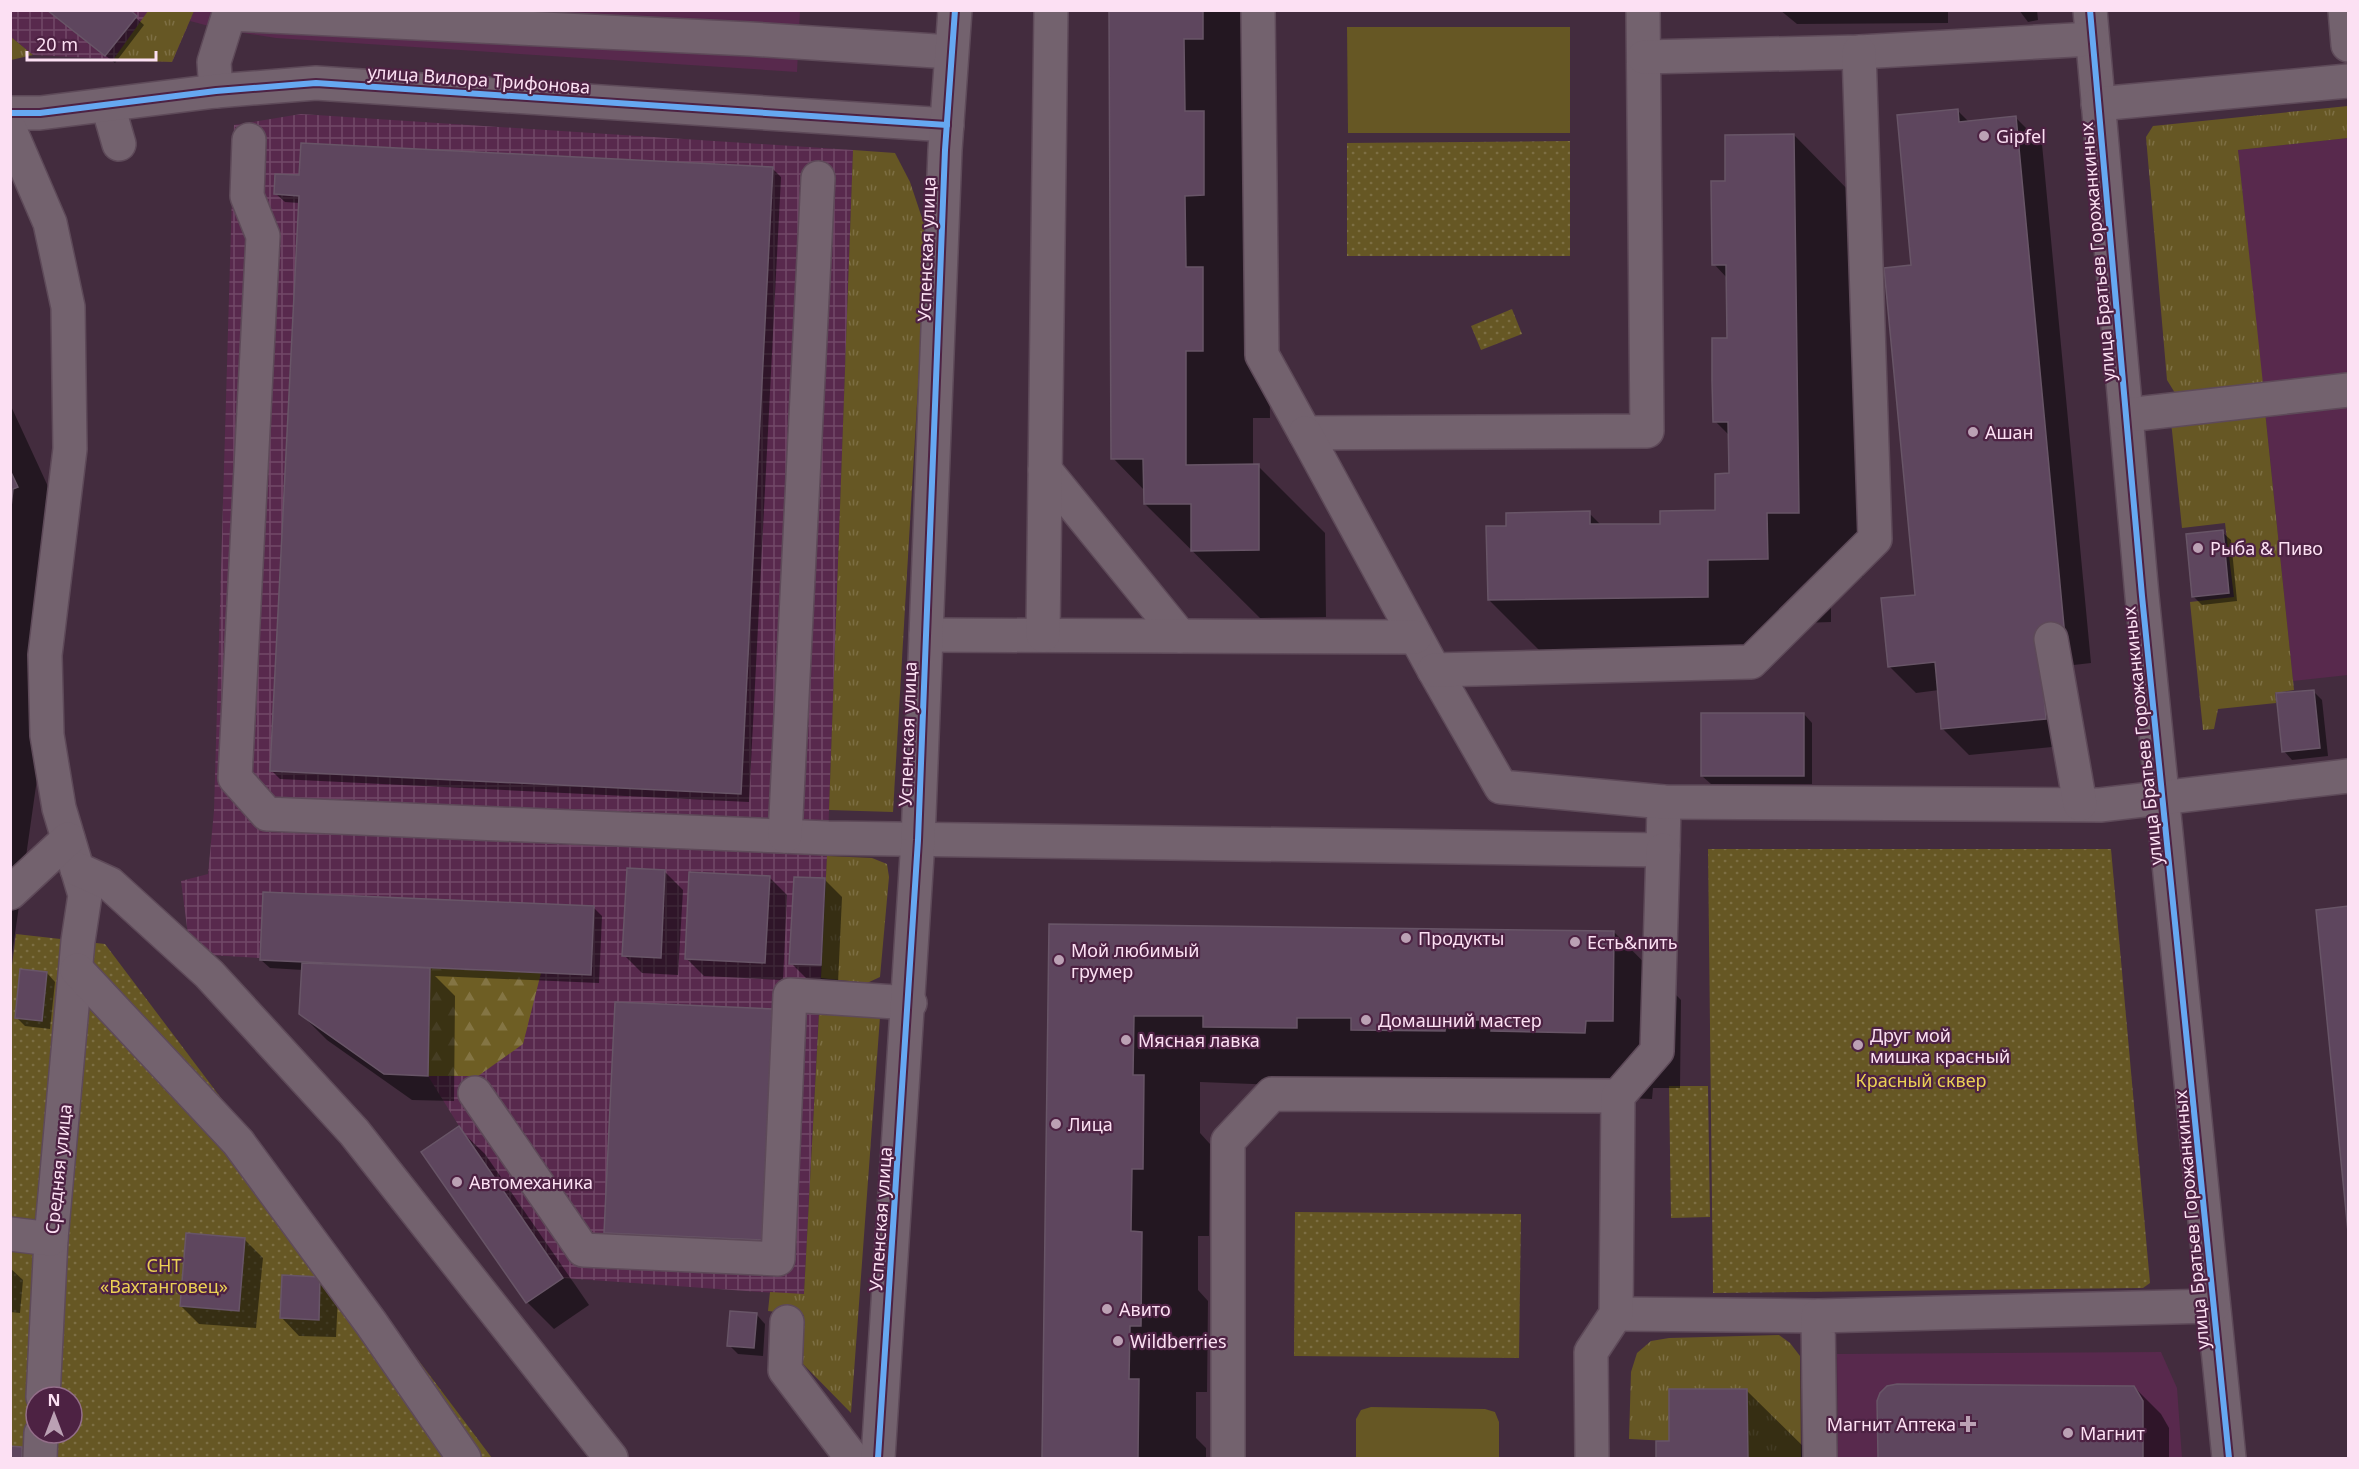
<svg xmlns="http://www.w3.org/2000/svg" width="2359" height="1469" viewBox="0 0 2359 1469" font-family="'Noto Sans',sans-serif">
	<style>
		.built { fill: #58294d }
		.industrial { fill: url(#industrial-grid) }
		.grass { fill: url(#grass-tufts) }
		.forest { fill: url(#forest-firs) }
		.park { fill: url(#park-dots); fill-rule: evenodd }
		.pitch { fill: #665724 }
		.shadow { fill: #0007 }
		.building { fill: #5e465e; stroke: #685567; stroke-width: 1.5 }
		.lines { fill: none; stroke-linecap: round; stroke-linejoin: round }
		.minor-casing { stroke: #5e4a59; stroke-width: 36 }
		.minor { stroke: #73626e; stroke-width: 33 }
		.cycleway-casing { stroke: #4d2243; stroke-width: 10 }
		.cycleway { stroke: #66a8f1; stroke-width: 6 }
		.poi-dot { fill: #bba1b4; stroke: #4d2243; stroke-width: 2 }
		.labels { text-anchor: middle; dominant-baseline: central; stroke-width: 4.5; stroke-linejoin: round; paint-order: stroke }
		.street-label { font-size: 18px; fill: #fce0f3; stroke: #4d2243 }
		.poi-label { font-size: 18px; fill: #fce0f3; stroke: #4d2243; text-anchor: start }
		.park-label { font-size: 18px; fill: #ebd154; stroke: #4d2243 }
	</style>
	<defs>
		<pattern id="industrial-grid" width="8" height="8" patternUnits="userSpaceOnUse" patternTransform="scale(1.5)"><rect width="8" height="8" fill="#58294d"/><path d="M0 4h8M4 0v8" fill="none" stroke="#714867"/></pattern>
		<pattern id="grass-tufts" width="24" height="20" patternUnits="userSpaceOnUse" patternTransform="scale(1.5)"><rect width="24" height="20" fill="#665724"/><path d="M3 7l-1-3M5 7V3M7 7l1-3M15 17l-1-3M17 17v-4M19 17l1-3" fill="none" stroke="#7d6f44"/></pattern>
		<pattern id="forest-firs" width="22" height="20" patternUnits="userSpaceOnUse" patternTransform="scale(1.5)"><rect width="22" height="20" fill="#6e5e24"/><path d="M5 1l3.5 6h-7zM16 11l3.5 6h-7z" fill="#847544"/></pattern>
		<pattern id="park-dots" width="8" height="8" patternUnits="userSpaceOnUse" patternTransform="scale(1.5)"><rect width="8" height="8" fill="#665724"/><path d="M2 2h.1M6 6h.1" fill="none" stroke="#7d6f44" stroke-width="1.8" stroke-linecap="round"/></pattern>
	</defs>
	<rect width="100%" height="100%" fill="#432c3e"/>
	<g class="built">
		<path d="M 194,10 L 800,11 L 797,72 L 276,38 L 224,30 L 190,21 Z"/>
		<path d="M 2348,138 L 2348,675 L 2293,681 L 2238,150 Z"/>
		<path d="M 2161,1352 L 2177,1388 L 2182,1458 L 1838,1458 L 1837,1354 Z"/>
	</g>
	<g class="industrial">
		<path d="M 10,11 L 194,11 L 172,62 L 33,55 L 11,37 Z"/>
		<path d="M 301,114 L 853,150 L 828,838 L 804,1295 L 563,1278 L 459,1126 L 428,1076 L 429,968 L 209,955 L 188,935 L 181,881 L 208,874 L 214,811 L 234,125 Z"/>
	</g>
	<g class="grass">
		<path d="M 148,11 L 194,11 L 172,62 L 113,60 Z"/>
		<path d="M 10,37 L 11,37 L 33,55 L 11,60 Z"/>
		<path d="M 2348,106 L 2348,138 L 2238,150 L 2263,384 L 2175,393 L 2167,380 L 2146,137 L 2153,126 Z"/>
		<path d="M 853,150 L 895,153 L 910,182 L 927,233 L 893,812 L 829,810 Z"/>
		<path d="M 2265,411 L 2294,690 L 2275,693 L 2276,703 L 2218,709 L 2214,729 L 2203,730 L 2190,602 L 2234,597 L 2225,523 L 2182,528 L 2171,421 Z"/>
		<path d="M 827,856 L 872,858 L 887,864 L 889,877 L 880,977 L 867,983 L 821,978 Z"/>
		<path d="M 819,1013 L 880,1017 L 851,1413 L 803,1364 L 804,1315 L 768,1311 L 770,1292 L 804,1294 Z"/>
		<path d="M 1779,1335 L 1790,1343 L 1800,1356 L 1801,1458 L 1748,1458 L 1747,1389 L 1669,1389 L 1669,1441 L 1629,1439 L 1631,1372 L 1637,1353 L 1651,1341 L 1669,1338 Z"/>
	</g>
	<path class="forest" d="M 430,968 L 541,973 L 523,1044 L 478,1076 L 428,1076 Z"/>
	<g class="park">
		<path d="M 1570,141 L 1570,256 L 1347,256 L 1347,143 Z"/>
		<path d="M 1512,309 L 1522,334 L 1481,350 L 1471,326 Z"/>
		<path d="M 1708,849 L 2111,849 L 2150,1283 L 2143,1288 L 1713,1293 Z"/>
		<path d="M 16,934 L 105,944 L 492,1458 L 11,1458 L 10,981 ZM 36,1397 L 72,1397 L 72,1433 L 36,1433 Z"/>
		<path d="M 1669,1086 L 1708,1086 L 1710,1217 L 1671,1218 Z"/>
		<path d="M 1295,1212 L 1521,1214 L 1519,1358 L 1294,1356 Z"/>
	</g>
	<g class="pitch">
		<path d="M 1347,27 L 1570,27 L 1570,133 L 1348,133 Z"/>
		<path d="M 1371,1407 L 1485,1409 L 1495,1412 L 1499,1422 L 1499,1458 L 1356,1458 L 1356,1419 L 1361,1410 Z"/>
	</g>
	<g class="shadow">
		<path d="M 47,10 L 127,10 L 144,25 L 115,63 Z"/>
		<path d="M 1110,10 L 1255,10 L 1269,336 L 1270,418 L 1253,418 L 1253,466 L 1258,466 L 1325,533 L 1326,617 L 1260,618 L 1145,504 L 1145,491 L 1113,458 Z"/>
		<path d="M 1780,10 L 1948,10 L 1948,23 L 1797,24 Z"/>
		<path d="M 2019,10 L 2037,10 L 2038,20 L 2028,22 Z"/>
		<path d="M 1957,110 L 1969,122 L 2016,118 L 2042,144 L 2091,663 L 2065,666 L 2072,745 L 1969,755 L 1942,728 L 1939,690 L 1916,693 L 1889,666 L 1916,597 L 1913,266 Z"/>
		<path d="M 1794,135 L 1858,200 L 1863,577 L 1831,577 L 1831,622 L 1771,624 L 1772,661 L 1553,664 L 1489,600 L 1507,527 L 1589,513 L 1602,526 L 1662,525 L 1717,511 L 1730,475 L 1730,436 L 1715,421 L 1728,340 L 1728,279 L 1714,264 L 1726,182 Z"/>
		<path d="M 772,168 L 781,177 L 749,802 L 280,779 L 271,770 L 300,203 L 285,202 L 276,194 Z"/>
		<path d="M 10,404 L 75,545 L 70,547 L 10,969 Z"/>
		<path d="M 2222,532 L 2231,540 L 2237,601 L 2202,605 L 2193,596 Z"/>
		<path d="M 2313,691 L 2322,700 L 2328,756 L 2292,760 L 2284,751 Z"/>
		<path d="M 1804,714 L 1812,723 L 1812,784 L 1711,784 L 1702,776 Z"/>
		<path d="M 665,872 L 683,890 L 678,975 L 642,973 L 624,955 Z"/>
		<path d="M 769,877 L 787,895 L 783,980 L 704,976 L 686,958 Z"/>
		<path d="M 824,879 L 842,897 L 838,983 L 809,981 L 791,963 Z"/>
		<path d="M 593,907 L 602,916 L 599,983 L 435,976 L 455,996 L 454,1101 L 412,1100 L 327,1040 L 300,1013 L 303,970 L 270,968 L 261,960 Z"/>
		<path d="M 2348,908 L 2348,1217 L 2317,911 Z"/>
		<path d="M 1050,925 L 1614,932 L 1681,1000 L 1680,1088 L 1653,1088 L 1652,1099 L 1200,1082 L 1200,1133 L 1210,1144 L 1209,1236 L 1198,1236 L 1198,1290 L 1208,1301 L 1207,1392 L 1196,1392 L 1196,1438 L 1206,1448 L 1206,1458 L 1044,1458 Z"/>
		<path d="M 47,973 L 55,982 L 50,1029 L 25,1026 L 17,1018 Z"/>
		<path d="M 772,1011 L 779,1258 L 624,1251 L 606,1233 Z"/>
		<path d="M 458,1128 L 485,1154 L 589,1305 L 554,1329 L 527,1302 L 423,1152 Z"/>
		<path d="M 245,1240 L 263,1258 L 256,1328 L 199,1324 L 181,1306 Z"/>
		<path d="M 10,1268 L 23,1280 L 20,1313 L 10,1312 Z"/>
		<path d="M 320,1278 L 338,1296 L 336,1337 L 299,1336 L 282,1318 Z"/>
		<path d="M 757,1315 L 765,1324 L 763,1356 L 738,1354 L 729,1345 Z"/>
		<path d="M 2134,1387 L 2161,1414 L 2169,1428 L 2169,1458 L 1879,1458 L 1878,1401 Z"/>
		<path d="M 1746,1390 L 1811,1454 L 1811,1458 L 1658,1458 L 1658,1442 L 1671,1442 Z"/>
		<path d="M 10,1448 L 22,1449 L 32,1458 L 10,1458 Z"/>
	</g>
	<g class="building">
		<path d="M 47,10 L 130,10 L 137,16 L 105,56 Z"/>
		<path d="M 1109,10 L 1203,10 L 1203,39 L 1184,39 L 1185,111 L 1204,111 L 1204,195 L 1185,196 L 1186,267 L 1203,267 L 1203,351 L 1186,351 L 1186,465 L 1259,464 L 1259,550 L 1191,551 L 1191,504 L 1144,504 L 1143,459 L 1111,459 Z"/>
		<path d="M 1958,109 L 1959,122 L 2016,116 L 2065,637 L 2039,640 L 2046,719 L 1941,729 L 1935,662 L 1888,667 L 1881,598 L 1915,595 L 1884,268 L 1911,265 L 1897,115 Z"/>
		<path d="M 1794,134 L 1799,513 L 1767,513 L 1768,559 L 1708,560 L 1708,597 L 1488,600 L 1486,526 L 1506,526 L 1506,513 L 1590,511 L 1590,524 L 1660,524 L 1660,511 L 1715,510 L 1715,474 L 1729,473 L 1728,422 L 1713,422 L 1712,381 L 1712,338 L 1727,338 L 1726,265 L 1712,265 L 1711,181 L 1725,181 L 1725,135 Z"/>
		<path d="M 301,143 L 773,167 L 741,794 L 270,771 L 299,196 L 274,194 L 275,174 L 299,175 Z"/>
		<path d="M 10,470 L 18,487 L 13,489 L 10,516 Z"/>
		<path d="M 2223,530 L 2229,593 L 2192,597 L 2186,534 Z"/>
		<path d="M 2314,690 L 2320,748 L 2282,752 L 2276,693 Z"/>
		<rect x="1701" y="713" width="103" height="63"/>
		<path d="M 627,868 L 665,870 L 661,958 L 622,956 Z"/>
		<path d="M 689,872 L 770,876 L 765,963 L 685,959 Z"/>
		<path d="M 794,877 L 825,878 L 821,965 L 789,964 Z"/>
		<path d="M 263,892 L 594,906 L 591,975 L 260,960 Z"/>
		<path d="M 2348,906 L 2348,1232 L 2316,910 Z"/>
		<path d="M 1049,924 L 1614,931 L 1613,1021 L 1586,1021 L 1585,1033 L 1491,1031 L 1492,1020 L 1446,1020 L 1445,1031 L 1351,1030 L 1351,1018 L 1297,1018 L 1297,1028 L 1203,1027 L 1203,1016 L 1134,1016 L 1133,1075 L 1144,1075 L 1143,1169 L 1132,1169 L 1131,1231 L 1142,1232 L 1141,1326 L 1130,1326 L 1129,1379 L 1139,1379 L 1138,1458 L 1042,1458 Z"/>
		<path d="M 302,963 L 430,968 L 428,1076 L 384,1074 L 299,1014 Z"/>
		<path d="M 20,969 L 47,972 L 42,1021 L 15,1018 Z"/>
		<path d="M 615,1002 L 773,1009 L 762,1240 L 604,1233 Z"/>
		<path d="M 459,1126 L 563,1278 L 526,1303 L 421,1152 Z"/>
		<path d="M 186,1233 L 245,1238 L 239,1311 L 180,1306 Z"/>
		<path d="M 282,1275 L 320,1277 L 319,1320 L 280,1318 Z"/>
		<path d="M 730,1311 L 757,1313 L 754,1348 L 727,1346 Z"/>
		<path d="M 1897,1384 L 2134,1386 L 2143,1401 L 2143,1458 L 1878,1458 L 1877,1401 L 1880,1393 L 1887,1386 Z"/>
		<path d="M 1669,1389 L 1747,1389 L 1748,1458 L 1656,1458 L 1656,1441 L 1669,1441 Z"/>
		<path d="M 10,1446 L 22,1447 L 22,1458 L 10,1458 Z"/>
	</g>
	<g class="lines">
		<g class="minor-casing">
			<g id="minor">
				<path d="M 1258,10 L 1262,355 L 1305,433 L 1647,431 L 1643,10"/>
				<path d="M 2090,10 L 2142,596 L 2229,1458"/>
				<path d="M 2345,10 L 2348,45"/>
				<path d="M 1644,57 L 1859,52 L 2092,39"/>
				<path d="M 216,91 L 214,62 L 229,14 L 750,39 L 951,52"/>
				<path d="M 2098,104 L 2348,81"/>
				<path d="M 108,106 L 119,144"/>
				<path d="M 10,113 L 40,113 L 216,91 L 316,83 L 947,125"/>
				<path d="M 10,130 L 50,223 L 68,307 L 70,449 L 45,655 L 47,735 L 59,808 L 85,895 L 78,941 L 51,1239 L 43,1397"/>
				<path d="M 249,140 L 247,196 L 263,236 L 235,778 L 267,814 L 828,838 L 1663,850 L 1664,802"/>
				<path d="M 2127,415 L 2348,390"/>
				<path d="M 1305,433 L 1434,670 L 1501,787 L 1664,802 L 2100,805 L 2348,776"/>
				<path d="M 1045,470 L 1180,636"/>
				<path d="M 926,635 L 1415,637"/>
				<path d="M 1043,635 L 1051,10"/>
				<path d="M 2051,639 L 2080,804"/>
				<path d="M 1434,670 L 1751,662 L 1875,539 L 1859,52"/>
				<path d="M 785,836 L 818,178"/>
				<path d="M 77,869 L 110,884 L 209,974 L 354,1132 L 611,1458"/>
				<path d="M 10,893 L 68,839"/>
				<path d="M 77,970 L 238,1142 L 371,1323 L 464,1458"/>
				<path d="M 475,1093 L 583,1250 L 778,1259 L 790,995 L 910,1003"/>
				<path d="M 10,1234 L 51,1239"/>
				<path d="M 1616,1314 L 1818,1316"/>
				<path d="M 787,1322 L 785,1370 L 852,1458"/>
				<path d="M 40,1458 L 41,1433"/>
				<path d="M 878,1458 L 918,840 L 945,150 L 955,10"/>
				<path d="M 1228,1458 L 1228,1141 L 1272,1094 L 1618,1096"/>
				<path d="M 1592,1458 L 1591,1352 L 1616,1314 L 1618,1096 L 1657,1051 L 1663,850"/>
				<path d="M 1820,1458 L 1818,1316 L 2213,1306"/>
			</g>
		</g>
		<use href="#minor" class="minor"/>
		<g class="cycleway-casing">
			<g id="cycleway">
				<path d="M 2090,10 L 2142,596 L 2229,1458"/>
				<path d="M 10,113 L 40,113 L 216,91 L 316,83 L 947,125"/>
				<path d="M 878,1458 L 918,840 L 945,150 L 955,10"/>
			</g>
		</g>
		<use href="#cycleway" class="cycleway"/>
	</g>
	<g class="poi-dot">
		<circle cx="1984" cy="136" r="6"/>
		<circle cx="1973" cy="432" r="6"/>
		<circle cx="2198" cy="548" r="6"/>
		<circle cx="1406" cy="938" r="6"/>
		<circle cx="1575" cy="942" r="6"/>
		<circle cx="1059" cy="960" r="6"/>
		<circle cx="1366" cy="1020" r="6"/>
		<circle cx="1126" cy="1040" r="6"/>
		<circle cx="1858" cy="1045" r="6"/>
		<circle cx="1056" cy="1124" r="6"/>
		<circle cx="457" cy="1182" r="6"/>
		<circle cx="1107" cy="1309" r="6"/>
		<circle cx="1118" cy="1341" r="6"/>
		<path d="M1965 1415h6v6h6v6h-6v6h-6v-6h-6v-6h6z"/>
		<circle cx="2068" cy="1433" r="6"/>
	</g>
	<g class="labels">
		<g class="street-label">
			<text transform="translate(479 79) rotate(4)">улица Вилора Трифонова</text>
			<text transform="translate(926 249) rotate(-88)">Успенская улица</text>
			<text transform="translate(2097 252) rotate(-95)">улица Братьев Горожанкиных</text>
			<text transform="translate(907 734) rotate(-88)">Успенская улица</text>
			<text transform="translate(2142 736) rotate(-96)">улица Братьев Горожанкиных</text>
			<text transform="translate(58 1169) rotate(-84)">Средняя улица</text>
			<text transform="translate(880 1219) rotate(-86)">Успенская улица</text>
			<text transform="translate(2191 1220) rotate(-95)">улица Братьев Горожанкиных</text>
		</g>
		<g class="poi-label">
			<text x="1996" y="136">Gipfel</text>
			<text x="1985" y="432">Ашан</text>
			<text x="2210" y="548">Рыба &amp; Пиво</text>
			<text x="1418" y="938">Продукты</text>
			<text x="1587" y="942">Есть&amp;пить</text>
			<text x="1071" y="950">Мой любимый<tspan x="1071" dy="21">грумер</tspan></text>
			<text x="1378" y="1020">Домашний мастер</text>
			<text x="1870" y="1035">Друг мой<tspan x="1870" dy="21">мишка красный</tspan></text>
			<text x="1138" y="1040">Мясная лавка</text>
			<text x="1068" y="1124">Лица</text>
			<text x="469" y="1182">Автомеханика</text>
			<text x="1119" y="1309">Авито</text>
			<text x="1130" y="1341">Wildberries</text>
			<text x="1956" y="1424" text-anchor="end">Магнит Аптека</text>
			<text x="2080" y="1433">Магнит</text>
		</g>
		<g class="park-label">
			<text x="1921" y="1080">Красный сквер</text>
			<text x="164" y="1265">СНТ<tspan x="164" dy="21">«Вахтанговец»</tspan></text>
		</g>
	</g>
	<rect width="2359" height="1469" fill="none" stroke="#fce0f3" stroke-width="24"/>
	<g transform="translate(54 1415)"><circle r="28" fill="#4d2243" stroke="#936e89" stroke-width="1.5"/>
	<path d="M0-4.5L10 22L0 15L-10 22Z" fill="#bba1b4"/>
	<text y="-9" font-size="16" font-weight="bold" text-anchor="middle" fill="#fce0f3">N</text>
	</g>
	<path d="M27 51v9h129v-9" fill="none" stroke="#fce0f3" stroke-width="3"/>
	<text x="36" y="51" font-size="18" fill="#fce0f3" stroke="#4d2243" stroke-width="4.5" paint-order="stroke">20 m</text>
</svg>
